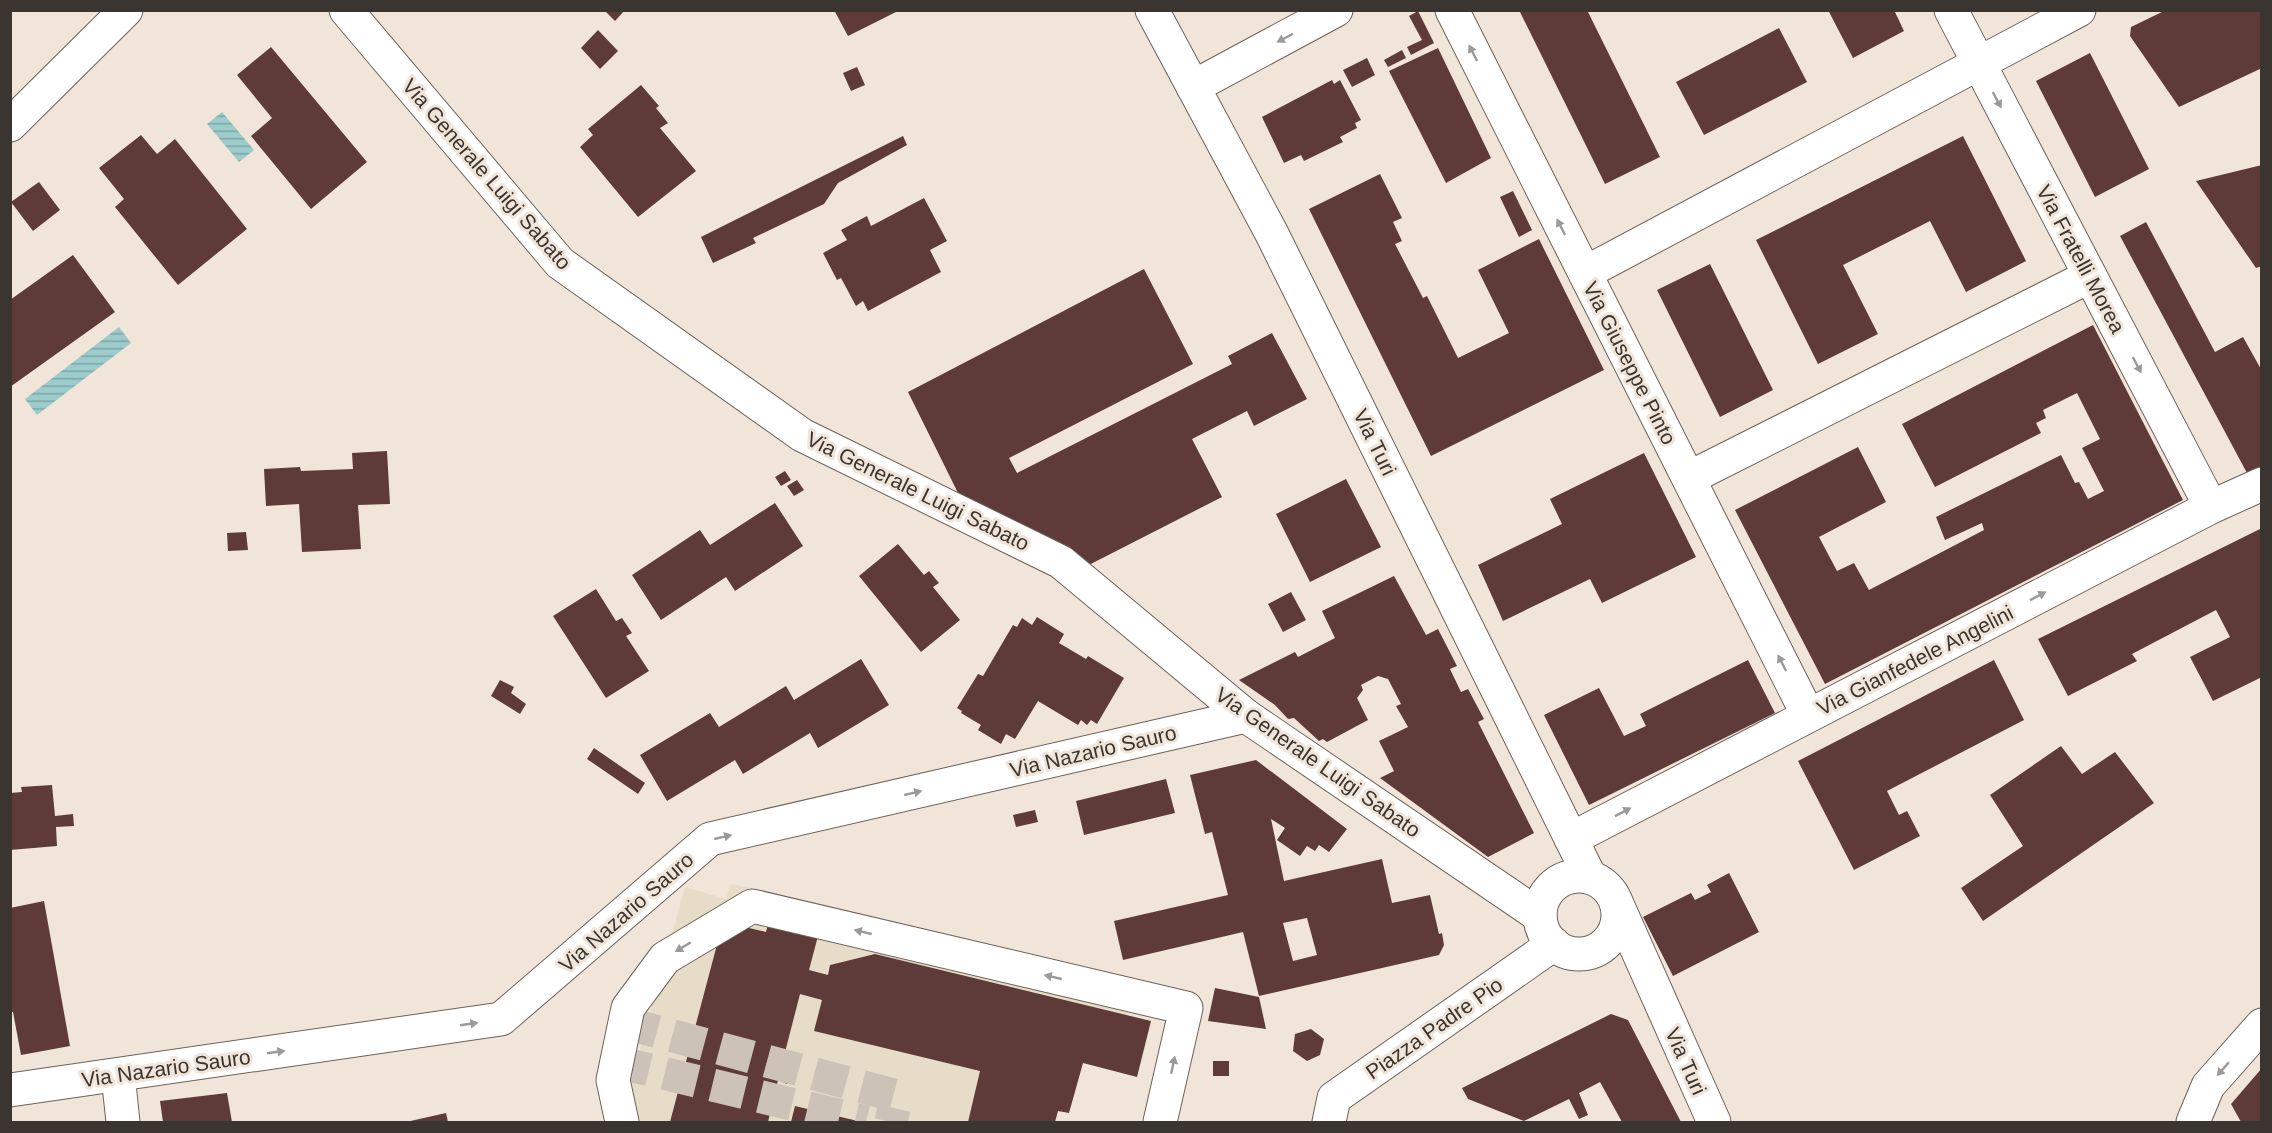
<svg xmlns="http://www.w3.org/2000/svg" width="2272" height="1133" viewBox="0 0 2272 1133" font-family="Arial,sans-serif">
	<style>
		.medical { fill: #e6dcc7 }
		.water { fill: url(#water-rules) }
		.building { fill: #5e3b38; fill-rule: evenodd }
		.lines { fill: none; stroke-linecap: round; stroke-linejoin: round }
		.minor-tunnel { stroke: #ccc2b7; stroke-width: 33; stroke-dasharray: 33 16; stroke-linecap: butt }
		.minor-casing { stroke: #6d6258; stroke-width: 35 }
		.minor { stroke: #fff; stroke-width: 33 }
		.oneway { fill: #9c9a98 }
		.labels { text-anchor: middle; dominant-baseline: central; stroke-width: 6; stroke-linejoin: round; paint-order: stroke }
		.street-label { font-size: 21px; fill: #3a3530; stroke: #f1e5d9 }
	</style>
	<defs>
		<pattern id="water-rules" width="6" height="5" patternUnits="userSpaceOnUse" patternTransform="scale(1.5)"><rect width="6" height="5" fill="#9bcbcb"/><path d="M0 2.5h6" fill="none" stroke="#7fa6a5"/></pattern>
	</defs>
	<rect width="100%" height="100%" fill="#f1e5d9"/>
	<path class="medical" d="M 731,884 L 777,893 L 765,938 L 801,927 L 1132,997 L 1119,1049 L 1062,1033 L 1040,1122 L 751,1122 L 753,1117 L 722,1108 L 718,1122 L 620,1122 L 685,887 L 726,899 Z"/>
	<g class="water">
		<path d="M 222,112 L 254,150 L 239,162 L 207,124 Z"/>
		<path d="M 119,327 L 131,343 L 37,415 L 25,399 Z"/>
	</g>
	<g class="building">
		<path d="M 604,10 L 625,10 L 615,21 Z"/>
		<path d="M 834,10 L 900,10 L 848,36 Z"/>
		<path d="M 1519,10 L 1587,10 L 1660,157 L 1605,184 Z"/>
		<path d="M 1828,10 L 1894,10 L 1904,31 L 1853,58 Z"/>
		<path d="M 2166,10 L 2262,10 L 2262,68 L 2179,107 L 2130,36 L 2131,27 Z"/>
		<path d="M 1418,11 L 1434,43 L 1411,55 L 1407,47 L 1422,40 L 1409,16 Z"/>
		<path d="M 1779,28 L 1807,82 L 1704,135 L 1676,82 Z"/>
		<path d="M 598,30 L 618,51 L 600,69 L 581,48 Z"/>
		<path d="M 271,47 L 367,162 L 311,209 L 251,136 L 272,118 L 237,75 Z"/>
		<path d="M 1438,48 L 1491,158 L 1446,183 L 1389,71 Z"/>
		<path d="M 1402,50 L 1406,58 L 1388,67 L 1384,60 Z"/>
		<path d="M 2090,53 L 2149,169 L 2095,197 L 2036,81 Z"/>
		<path d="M 1367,58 L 1375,75 L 1352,87 L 1343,70 Z"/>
		<path d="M 857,67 L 865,85 L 851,91 L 843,73 Z"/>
		<path d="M 1332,80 L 1334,84 L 1340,80 L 1361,120 L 1355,123 L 1357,128 L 1340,137 L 1343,142 L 1304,161 L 1301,155 L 1284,163 L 1262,117 Z"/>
		<path d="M 641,85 L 659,106 L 656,108 L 668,123 L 660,128 L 696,171 L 638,217 L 580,147 L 593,135 L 588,129 Z"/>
		<path d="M 141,135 L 157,154 L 175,139 L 247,229 L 178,285 L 115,207 L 124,199 L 99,168 Z"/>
		<path d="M 903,136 L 907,145 L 838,183 L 824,204 L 753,238 L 756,243 L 713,263 L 701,237 Z"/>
		<path d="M 1963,136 L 2026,261 L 1966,292 L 1930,221 L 1843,265 L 1878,334 L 1818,364 L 1756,240 Z"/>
		<path d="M 2262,165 L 2262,266 L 2256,268 L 2196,181 Z"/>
		<path d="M 1380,174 L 1402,218 L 1393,222 L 1402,241 L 1395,244 L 1423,298 L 1427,296 L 1458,358 L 1509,333 L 1478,270 L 1539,239 L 1604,370 L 1431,456 L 1309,209 Z"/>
		<path d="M 39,182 L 60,210 L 33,231 L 11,202 Z"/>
		<path d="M 1513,191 L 1532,230 L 1519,237 L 1500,197 Z"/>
		<path d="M 924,198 L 947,241 L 930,250 L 941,272 L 868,311 L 863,301 L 856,306 L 841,278 L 837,280 L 823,253 L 847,240 L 841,230 L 867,216 L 871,226 Z"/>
		<path d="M 2146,222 L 2215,352 L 2243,337 L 2262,371 L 2262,466 L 2247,473 L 2120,236 Z"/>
		<path d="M 73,255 L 115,312 L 10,387 L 10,300 Z"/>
		<path d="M 1710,264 L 1773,390 L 1720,417 L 1657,290 Z"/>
		<path d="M 1144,269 L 1193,364 L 1009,458 L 1017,473 L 1232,364 L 1228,356 L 1272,333 L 1307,399 L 1254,426 L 1247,411 L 1192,439 L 1222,497 L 1081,569 L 959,495 L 908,392 Z"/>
		<path d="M 2093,325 L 2183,500 L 1825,684 L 1735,510 L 1858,447 L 1886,502 L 1819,537 L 1837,571 L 1854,563 L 1869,590 L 1984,530 L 1982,523 L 1945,540 L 1936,517 L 2061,455 L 2075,483 L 2079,482 L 2088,499 L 2104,491 L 2082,448 L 2100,439 L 2077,393 L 2043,410 L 2046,418 L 2036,423 L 2041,433 L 1935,487 L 1902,424 Z"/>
		<path d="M 387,451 L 390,504 L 358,505 L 361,549 L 302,552 L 299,504 L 266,506 L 264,469 L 300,467 L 301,471 L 353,469 L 352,453 Z"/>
		<path d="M 1644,453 L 1696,557 L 1602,603 L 1590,579 L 1503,621 L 1478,565 L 1562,524 L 1550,499 Z"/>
		<path d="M 785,471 L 791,480 L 781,486 L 775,477 Z"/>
		<path d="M 1346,479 L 1381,547 L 1310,582 L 1276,514 Z"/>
		<path d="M 797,480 L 804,490 L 794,496 L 787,486 Z"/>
		<path d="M 775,503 L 803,546 L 735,591 L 726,577 L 661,620 L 632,575 L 700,530 L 710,545 Z"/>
		<path d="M 2262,528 L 2262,677 L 2213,701 L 2190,657 L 2230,637 L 2216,610 L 2132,654 L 2137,661 L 2068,696 L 2038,639 Z"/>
		<path d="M 246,532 L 248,550 L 228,551 L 227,533 Z"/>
		<path d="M 898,544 L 924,575 L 929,571 L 939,583 L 933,587 L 960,620 L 921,652 L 859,576 Z"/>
		<path d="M 1394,576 L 1426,635 L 1438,629 L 1457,666 L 1450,669 L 1461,692 L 1468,689 L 1484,719 L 1478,722 L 1534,833 L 1488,857 L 1380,778 L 1394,771 L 1379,741 L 1408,727 L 1396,706 L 1401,704 L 1388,679 L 1378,676 L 1361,685 L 1363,690 L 1357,698 L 1368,720 L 1327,742 L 1323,739 L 1319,741 L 1294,718 L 1288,719 L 1275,705 L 1239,680 L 1295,652 L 1298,657 L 1335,638 L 1322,611 Z"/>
		<path d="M 596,589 L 616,621 L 622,618 L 632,633 L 626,636 L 649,671 L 606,698 L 553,616 Z"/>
		<path d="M 1291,592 L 1306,620 L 1283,632 L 1268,604 Z"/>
		<path d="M 1037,617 L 1064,634 L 1059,643 L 1086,659 L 1088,656 L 1124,678 L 1097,724 L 1091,720 L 1087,725 L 1081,720 L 1078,725 L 1038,701 L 1015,739 L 1006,734 L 1001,744 L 978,730 L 981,725 L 961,713 L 962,711 L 957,708 L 978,674 L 983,676 L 1013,625 L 1017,627 L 1022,618 L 1032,625 Z"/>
		<path d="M 861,659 L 889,705 L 818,748 L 810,733 L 743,774 L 735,760 L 667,801 L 640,755 L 710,713 L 719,727 L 786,686 L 794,700 Z"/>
		<path d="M 1748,660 L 1775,713 L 1589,805 L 1544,715 L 1599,688 L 1624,736 L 1646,726 L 1640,714 Z"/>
		<path d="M 1994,660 L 2024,720 L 1887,791 L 1899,815 L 1907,811 L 1920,836 L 1854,870 L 1798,761 Z"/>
		<path d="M 500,680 L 514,687 L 511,693 L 526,704 L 520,714 L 491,696 Z"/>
		<path d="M 2061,746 L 2082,774 L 2115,752 L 2154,803 L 1983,921 L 1961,888 L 2023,846 L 1990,795 Z"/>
		<path d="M 594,748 L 645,783 L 638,794 L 587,759 Z"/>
		<path d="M 1256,760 L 1347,829 L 1329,852 L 1319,845 L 1315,851 L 1307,846 L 1300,856 L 1277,840 L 1285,828 L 1271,819 L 1284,881 L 1382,859 L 1392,903 L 1430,895 L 1439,934 L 1442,933 L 1444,945 L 1439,955 L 1259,996 L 1243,932 L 1123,960 L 1114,921 L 1228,895 L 1212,832 L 1205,834 L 1190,775 ZM 1307,918 L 1317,955 L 1293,961 L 1283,923 Z"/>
		<path d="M 1166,779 L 1175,813 L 1084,835 L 1076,801 Z"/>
		<path d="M 52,785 L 55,816 L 73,814 L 74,826 L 56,827 L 57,846 L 10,850 L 10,793 L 22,792 L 21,787 Z"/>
		<path d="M 1035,810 L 1038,822 L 1016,827 L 1013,815 Z"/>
		<path d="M 1729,873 L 1759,932 L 1673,976 L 1643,917 L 1691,893 L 1695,900 L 1711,892 L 1707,885 Z"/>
		<path d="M 44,901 L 70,1046 L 21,1055 L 13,1012 L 10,1012 L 10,908 Z"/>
		<path d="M 723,922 L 766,932 L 768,924 L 818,936 L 809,970 L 828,975 L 830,965 L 875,954 L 1151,1021 L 1137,1077 L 1083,1063 L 1069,1113 L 1058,1111 L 1055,1122 L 968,1122 L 980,1071 L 814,1031 L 822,1000 L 800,994 L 783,1060 L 792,1063 L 787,1084 L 778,1080 L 768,1122 L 670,1122 Z"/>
		<path d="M 1215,988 L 1259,997 L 1266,1029 L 1208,1021 Z"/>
		<path d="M 1611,1014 L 1628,1020 L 1681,1122 L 1622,1122 L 1600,1082 L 1579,1093 L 1588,1115 L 1579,1119 L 1569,1099 L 1524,1121 L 1468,1099 L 1462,1088 Z"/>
		<path d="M 1311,1029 L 1324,1039 L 1320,1055 L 1307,1061 L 1293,1051 L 1295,1034 Z"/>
		<rect x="1213" y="1061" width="16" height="15"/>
		<path d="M 2262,1068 L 2262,1122 L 2241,1122 L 2231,1104 Z"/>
		<path d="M 227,1093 L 232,1122 L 163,1122 L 160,1101 Z"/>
		<path d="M 795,1106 L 862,1122 L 791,1122 Z"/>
		<path d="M 446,1113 L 448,1122 L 406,1122 Z"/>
	</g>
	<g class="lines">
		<g class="minor-tunnel">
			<path d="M 625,1023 L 897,1096 L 891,1122"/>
			<path d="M 617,1062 L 866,1122"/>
		</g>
		<g class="minor-casing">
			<g id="minor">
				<path d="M 346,10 L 560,263 L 802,435 L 1061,562 L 1246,716 L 1540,916"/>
				<path d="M 1152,10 L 1272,234 L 1590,877"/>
				<path d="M 1452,10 L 1808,715"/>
				<path d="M 1951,10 L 2211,507"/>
				<path d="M 1193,87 L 1336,10"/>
				<path d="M 10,125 L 126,10"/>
				<path d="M 1585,273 L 2079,10"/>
				<path d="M 1689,478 L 2090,276"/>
				<path d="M 1571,839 L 2211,507 L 2262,484"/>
				<circle cx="1579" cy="915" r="39"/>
				<path d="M 1616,902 L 1714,1122"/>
				<path d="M 118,1075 L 123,1122"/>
				<path d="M 10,1090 L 501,1019 L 710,839 L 1246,716"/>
				<path d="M 622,1122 L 613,1080 L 628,1008 L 665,958 L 752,906 L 1186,1008 L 1160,1122"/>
				<path d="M 1329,1122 L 1334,1098 L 1554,944"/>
				<path d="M 2193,1122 L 2208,1086 L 2262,1025"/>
			</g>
		</g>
		<use href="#minor" class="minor"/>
	</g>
	<defs><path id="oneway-solid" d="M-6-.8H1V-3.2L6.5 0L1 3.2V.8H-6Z" transform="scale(1.5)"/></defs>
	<g class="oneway">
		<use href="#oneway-solid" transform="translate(1285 38) rotate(152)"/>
		<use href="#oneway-solid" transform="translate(1473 53) rotate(-117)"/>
		<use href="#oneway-solid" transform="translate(1997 100) rotate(62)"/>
		<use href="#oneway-solid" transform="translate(1561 227) rotate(-117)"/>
		<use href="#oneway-solid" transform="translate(2137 365) rotate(62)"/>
		<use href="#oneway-solid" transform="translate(2038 596) rotate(-27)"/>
		<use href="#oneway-solid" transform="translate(1782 663) rotate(-117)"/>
		<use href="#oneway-solid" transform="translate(913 793) rotate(-13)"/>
		<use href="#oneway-solid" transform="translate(1623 812) rotate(-27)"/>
		<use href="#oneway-solid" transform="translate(723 837) rotate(-13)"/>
		<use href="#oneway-solid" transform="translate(863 932) rotate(-167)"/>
		<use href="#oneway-solid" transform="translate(683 947) rotate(149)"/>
		<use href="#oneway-solid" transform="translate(1053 977) rotate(-167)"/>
		<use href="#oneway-solid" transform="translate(469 1024) rotate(-8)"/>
		<use href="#oneway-solid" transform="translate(276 1052) rotate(-8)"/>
		<use href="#oneway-solid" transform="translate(1173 1065) rotate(-78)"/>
		<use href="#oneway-solid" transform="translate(2223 1069) rotate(131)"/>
	</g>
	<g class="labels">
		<g class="street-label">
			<text transform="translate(487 174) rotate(49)">Via Generale Luigi Sabato</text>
			<text transform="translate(2081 259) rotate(62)">Via Fratelli Morea</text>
			<text transform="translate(1630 363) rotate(63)">Via Giuseppe Pinto</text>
			<text transform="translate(1375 442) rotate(64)">Via Turi</text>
			<text transform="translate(918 491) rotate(26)">Via Generale Luigi Sabato</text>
			<text transform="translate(1915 660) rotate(-27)">Via Gianfedele Angelini</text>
			<text transform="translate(1093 751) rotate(-13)">Via Nazario Sauro</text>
			<text transform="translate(1318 762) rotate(35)">Via Generale Luigi Sabato</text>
			<text transform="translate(626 912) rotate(-41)">Via Nazario Sauro</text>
			<text transform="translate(1434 1028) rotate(-35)">Piazza Padre Pio</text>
			<text transform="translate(1686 1061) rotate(66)">Via Turi</text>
			<text transform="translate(166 1068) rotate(-8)">Via Nazario Sauro</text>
		</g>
	</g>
	<rect width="2272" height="1133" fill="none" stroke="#3a3530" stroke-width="24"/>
</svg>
